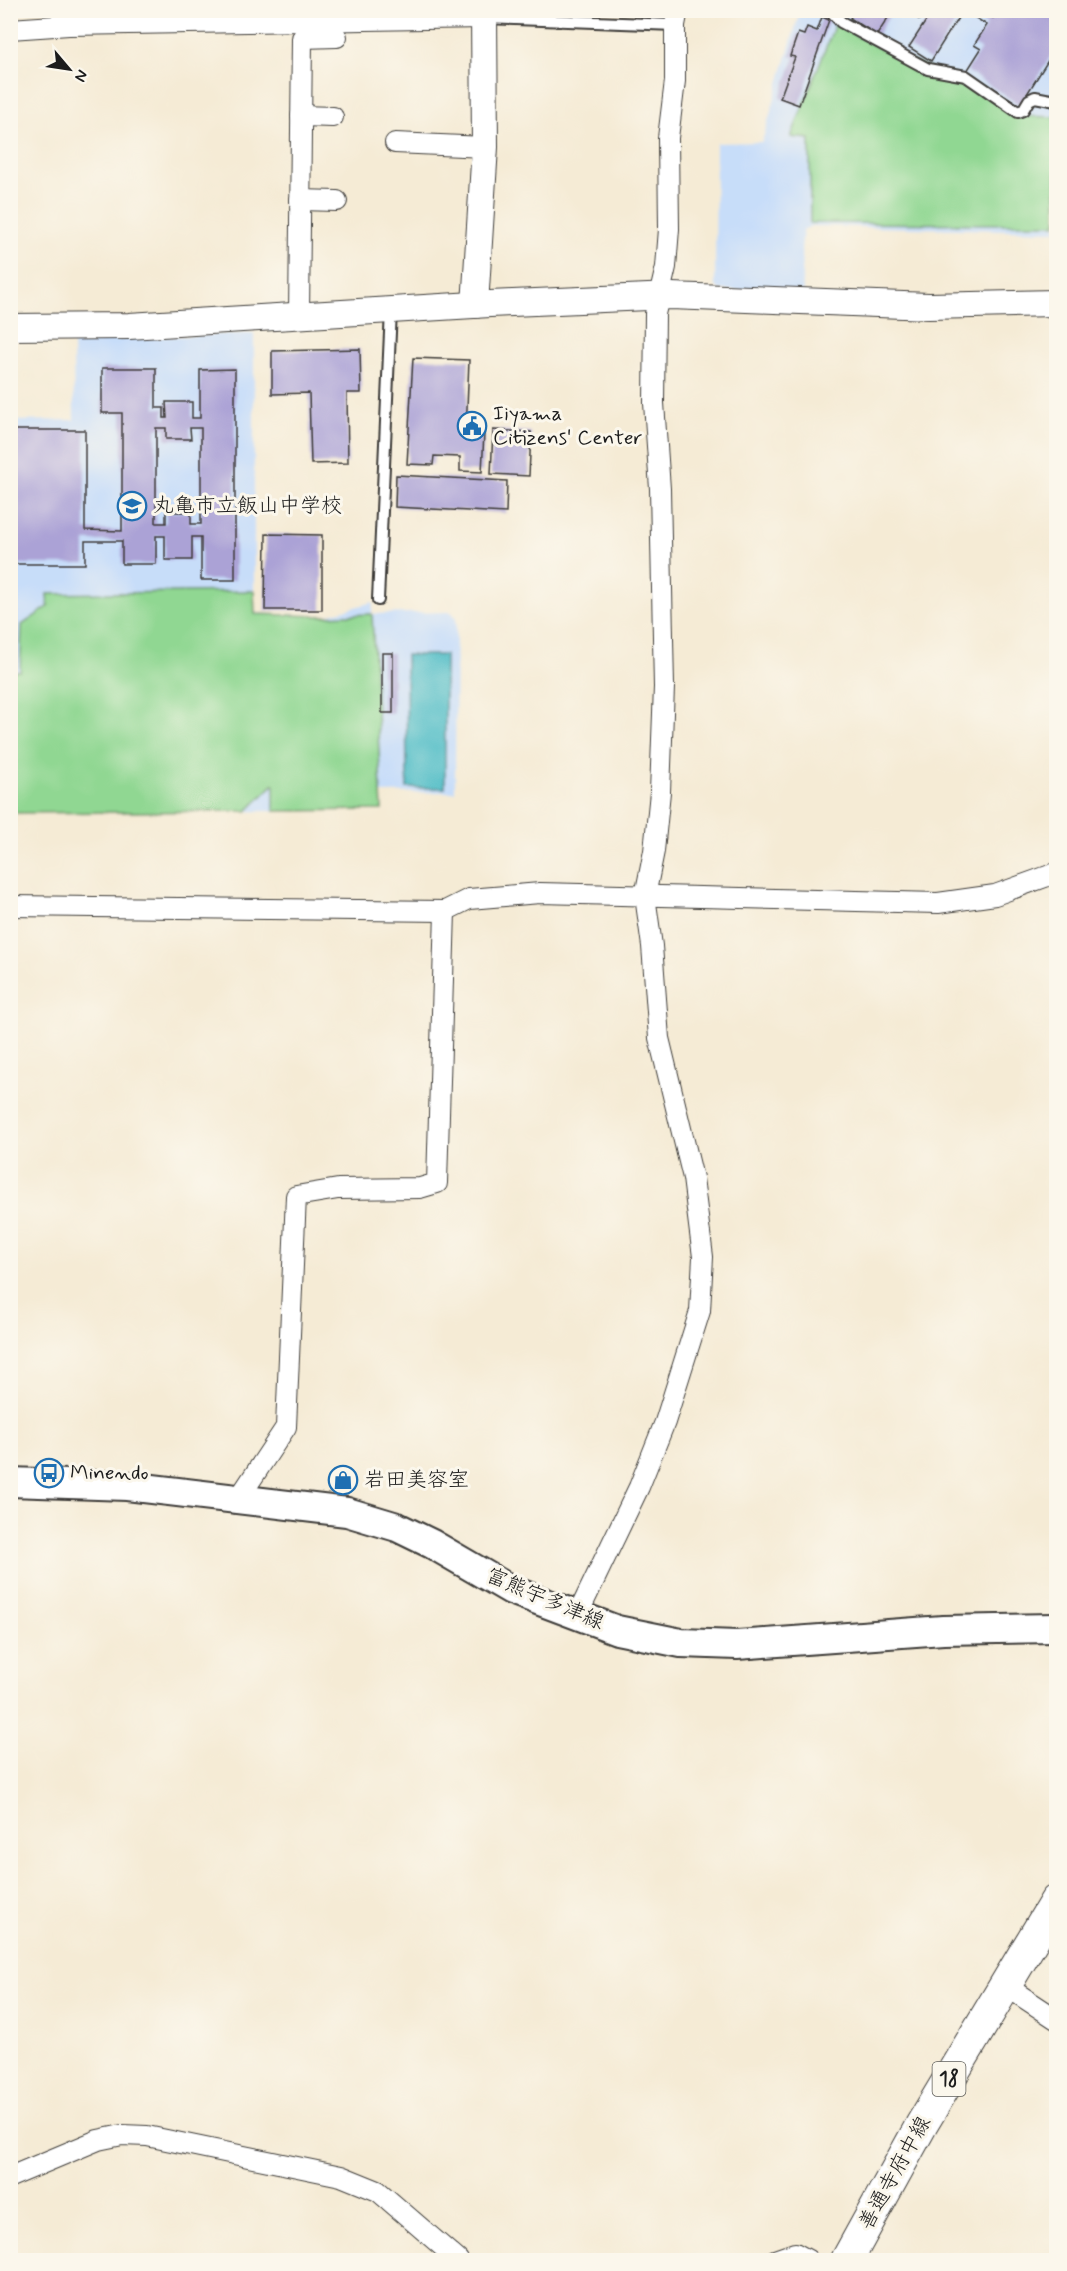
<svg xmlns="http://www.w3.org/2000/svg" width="1067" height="2271" viewBox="0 0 1067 2271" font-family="Mynerve,'Klee One',sans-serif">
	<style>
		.built { fill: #c7ddf9 }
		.green { fill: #90d792; stroke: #567a57; stroke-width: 1.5 }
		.water { fill: #4ebcc6; stroke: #356c71; stroke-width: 1.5 }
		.building { fill: #aba2d6; fill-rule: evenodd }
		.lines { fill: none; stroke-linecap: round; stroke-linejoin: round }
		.service-casing { stroke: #3d3b38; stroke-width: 14 }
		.minor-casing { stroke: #3d3b38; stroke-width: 22 }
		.tertiary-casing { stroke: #3d3b38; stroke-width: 28 }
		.secondary-casing { stroke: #3d3b38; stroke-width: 32 }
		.primary-casing { stroke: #3d3b38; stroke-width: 34 }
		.service { stroke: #fff; stroke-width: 10 }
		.minor { stroke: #fff; stroke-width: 20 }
		.tertiary { stroke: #fff; stroke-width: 26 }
		.secondary { stroke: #fff; stroke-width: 28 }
		.primary { stroke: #fff; stroke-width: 32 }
		.labels { text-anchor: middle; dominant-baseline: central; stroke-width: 6; stroke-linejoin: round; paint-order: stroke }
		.shield { fill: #fbf7ec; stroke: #5f5e5a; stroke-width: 1.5 }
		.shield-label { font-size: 20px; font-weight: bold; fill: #1c1c1c }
		.poi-label { font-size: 21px; fill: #1c1c1c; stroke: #fbf7ec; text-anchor: start }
		.street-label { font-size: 21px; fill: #1c1c1c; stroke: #fbf7ec }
	</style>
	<rect width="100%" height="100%" fill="#fbf7ec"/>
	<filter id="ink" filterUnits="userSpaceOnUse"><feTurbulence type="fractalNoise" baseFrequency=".0167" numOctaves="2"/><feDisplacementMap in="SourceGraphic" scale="12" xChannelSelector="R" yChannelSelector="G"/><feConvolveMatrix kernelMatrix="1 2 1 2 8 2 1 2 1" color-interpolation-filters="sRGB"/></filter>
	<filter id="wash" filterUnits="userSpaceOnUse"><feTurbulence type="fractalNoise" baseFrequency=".008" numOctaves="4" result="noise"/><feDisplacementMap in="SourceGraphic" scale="24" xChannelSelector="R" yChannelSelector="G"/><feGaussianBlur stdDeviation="1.35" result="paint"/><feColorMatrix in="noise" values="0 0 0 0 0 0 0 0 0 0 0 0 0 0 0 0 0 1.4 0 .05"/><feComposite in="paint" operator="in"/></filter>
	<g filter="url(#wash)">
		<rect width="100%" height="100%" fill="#f5ebd5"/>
		<g class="built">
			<path d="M 800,11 L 1056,11 L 1056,231 L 811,226 L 803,230 L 801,249 L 803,292 L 719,290 L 715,285 L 716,143 L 762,142 Z"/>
			<path d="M 254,333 L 254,613 L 323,616 L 373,602 L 372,614 L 451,612 L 456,618 L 455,792 L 382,793 L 382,810 L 11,813 L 10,421 L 74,420 L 73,341 Z"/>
		</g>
		<g class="green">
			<path d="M 835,24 L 881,49 L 963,80 L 1017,116 L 1056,117 L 1056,224 L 810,223 L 810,139 L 791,137 Z"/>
			<path d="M 254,591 L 255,614 L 323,616 L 372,614 L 382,810 L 274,811 L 274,784 L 247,811 L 11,813 L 11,671 L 20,671 L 22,625 L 48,607 L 47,594 Z"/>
		</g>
		<path class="water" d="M 406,655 L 445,655 L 445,788 L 407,788 Z"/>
		<g id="blocks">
			<g class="building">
				<path d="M 855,10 L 893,10 L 877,35 L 850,18 Z"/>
				<path d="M 908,10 L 926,10 L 920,20 L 907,12 Z"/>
				<path d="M 933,10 L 963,10 L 931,61 L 909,47 Z"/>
				<path d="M 963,10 L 981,10 L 993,18 L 998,10 L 1056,10 L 1056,48 L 1020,105 L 967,71 L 981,49 L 974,45 L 987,25 Z"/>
				<path d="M 822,17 L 829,20 L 799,105 L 780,98 L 795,57 L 790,56 L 798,33 L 804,35 L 807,27 L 817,31 Z"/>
				<path d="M 360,349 L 361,393 L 347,393 L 348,463 L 311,464 L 309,393 L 272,394 L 272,351 Z"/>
				<path d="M 413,358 L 469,360 L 466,432 L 484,433 L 482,472 L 460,471 L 460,457 L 434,456 L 433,465 L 407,464 Z"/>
				<path d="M 102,368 L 156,368 L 156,408 L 164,408 L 164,418 L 167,418 L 166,402 L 192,402 L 192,418 L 200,418 L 200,370 L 235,369 L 235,580 L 201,580 L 201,537 L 192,537 L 192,560 L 165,560 L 165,536 L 156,536 L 156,564 L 122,564 L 122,541 L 85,541 L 85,564 L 10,564 L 10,430 L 85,430 L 85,530 L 122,531 L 122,413 L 102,413 ZM 156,428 L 166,428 L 166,439 L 191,439 L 190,428 L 201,428 L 201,524 L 191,524 L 191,512 L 166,512 L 166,523 L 156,523 Z"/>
				<path d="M 493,430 L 531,432 L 529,476 L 491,474 Z"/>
				<path d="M 396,475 L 507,481 L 506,513 L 395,507 Z"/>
				<path d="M 266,534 L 322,535 L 322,610 L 265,610 Z"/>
				<rect x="382" y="653" width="11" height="60"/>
			</g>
		</g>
	</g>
	<g filter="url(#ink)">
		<use href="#blocks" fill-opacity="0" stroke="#3d3b38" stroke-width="1.5"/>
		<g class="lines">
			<g class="service-casing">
				<g id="service">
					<path d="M 830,10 L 841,22 L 928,69 L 966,76 L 1018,112 L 1023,110 L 1029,100 L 1035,97 L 1056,101"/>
					<path d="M 485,18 L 675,25"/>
					<path d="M 378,600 L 391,310"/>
				</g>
			</g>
			<g class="minor-casing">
				<g id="minor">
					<path d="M 10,29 L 69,25 L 484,18"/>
					<path d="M 301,116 L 333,117"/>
					<path d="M 395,143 L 485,147"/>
					<path d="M 300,200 L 337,201"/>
					<path d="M 299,316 L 302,38 L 337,37"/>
					<path d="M 10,906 L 445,911 L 469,899 L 540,893 L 938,903 L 995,895 L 1056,873"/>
					<path d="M 239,1498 L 286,1427 L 296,1196 L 338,1189 L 420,1188 L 437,1183 L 445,911"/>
					<path d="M 578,1614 L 639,1487 L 665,1422 L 700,1311 L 703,1257 L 693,1178 L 659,1038 L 652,946 L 645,896 L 654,851 L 660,792 L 664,687 L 660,489 L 654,403 L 655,314 L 666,267 L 669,229 L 668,138 L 675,81 L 675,25 L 678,10"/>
					<path d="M 1006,1986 L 1056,2019"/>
					<path d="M 10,2177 L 98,2140 L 122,2135 L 147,2136 L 341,2176 L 378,2191 L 458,2260"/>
					<path d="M 775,2260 L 795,2253 L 808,2260"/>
				</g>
			</g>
			<g class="tertiary-casing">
				<g id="tertiary">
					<path d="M 475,305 L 485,147 L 484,10"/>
					<path d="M 10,327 L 129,326 L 490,304 L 671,296 L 929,306 L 1056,303"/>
				</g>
			</g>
			<g class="secondary-casing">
				<path id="secondary" d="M 10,1482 L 127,1486 L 347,1512 L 397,1527 L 432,1544 L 511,1590 L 617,1630 L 681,1643 L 737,1645 L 943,1630 L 1056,1628"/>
			</g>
			<g class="primary-casing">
				<path id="primary" d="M 847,2260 L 922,2124 L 1056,1901"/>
			</g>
			<use href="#service" class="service"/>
			<use href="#minor" class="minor"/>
			<use href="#tertiary" class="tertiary"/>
			<use href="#secondary" class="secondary"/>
			<use href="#primary" class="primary"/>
		</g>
	</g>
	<defs>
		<g id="civic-ring" transform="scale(1.5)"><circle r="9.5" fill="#fbf7ec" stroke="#1f6fb2" stroke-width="1.5"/><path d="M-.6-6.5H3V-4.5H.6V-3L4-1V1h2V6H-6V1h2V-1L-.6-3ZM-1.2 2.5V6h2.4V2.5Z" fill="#1f6fb2"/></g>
		<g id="school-ring" transform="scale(1.5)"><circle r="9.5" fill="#fbf7ec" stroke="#1f6fb2" stroke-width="1.5"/><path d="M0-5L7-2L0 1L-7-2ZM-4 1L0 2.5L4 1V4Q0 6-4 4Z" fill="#1f6fb2"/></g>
		<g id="bus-ring" transform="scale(1.5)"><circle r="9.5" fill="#fbf7ec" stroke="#1f6fb2" stroke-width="1.5"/><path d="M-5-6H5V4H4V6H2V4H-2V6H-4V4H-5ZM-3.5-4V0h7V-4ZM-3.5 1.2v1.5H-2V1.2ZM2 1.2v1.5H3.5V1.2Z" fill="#1f6fb2"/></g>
		<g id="shop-ring" transform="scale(1.5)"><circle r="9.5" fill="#fbf7ec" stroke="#1f6fb2" stroke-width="1.5"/><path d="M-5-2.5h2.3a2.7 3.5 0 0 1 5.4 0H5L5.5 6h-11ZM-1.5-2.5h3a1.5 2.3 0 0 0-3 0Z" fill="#1f6fb2"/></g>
	</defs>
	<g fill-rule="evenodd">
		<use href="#civic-ring" x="472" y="426"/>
		<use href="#school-ring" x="132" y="506"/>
		<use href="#bus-ring" x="49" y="1473"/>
		<use href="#shop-ring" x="343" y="1480"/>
	</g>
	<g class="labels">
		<rect class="shield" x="932.5" y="2062" width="33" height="34" rx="4.5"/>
		<g class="shield-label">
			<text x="949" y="2079">18</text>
		</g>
		<g class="poi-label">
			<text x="493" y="414">Iiyama<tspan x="493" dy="24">Citizens' Center</tspan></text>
			<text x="153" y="506">丸亀市立飯山中学校</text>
			<text x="70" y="1473">Minendo</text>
			<text x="364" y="1480">岩田美容室</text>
		</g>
		<g class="street-label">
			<text transform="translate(545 1599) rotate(23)">富熊宇多津線</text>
			<text transform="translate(895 2173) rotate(-61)">善通寺府中線</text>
		</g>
	</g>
	<rect width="1067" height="2271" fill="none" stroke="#fbf7ec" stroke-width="36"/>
	<g transform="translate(69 69) rotate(119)" stroke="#fbf7ec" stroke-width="4.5" paint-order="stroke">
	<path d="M0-4.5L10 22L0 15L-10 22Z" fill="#1c1c1c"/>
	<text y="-9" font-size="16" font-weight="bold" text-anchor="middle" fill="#1c1c1c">N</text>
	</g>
</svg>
